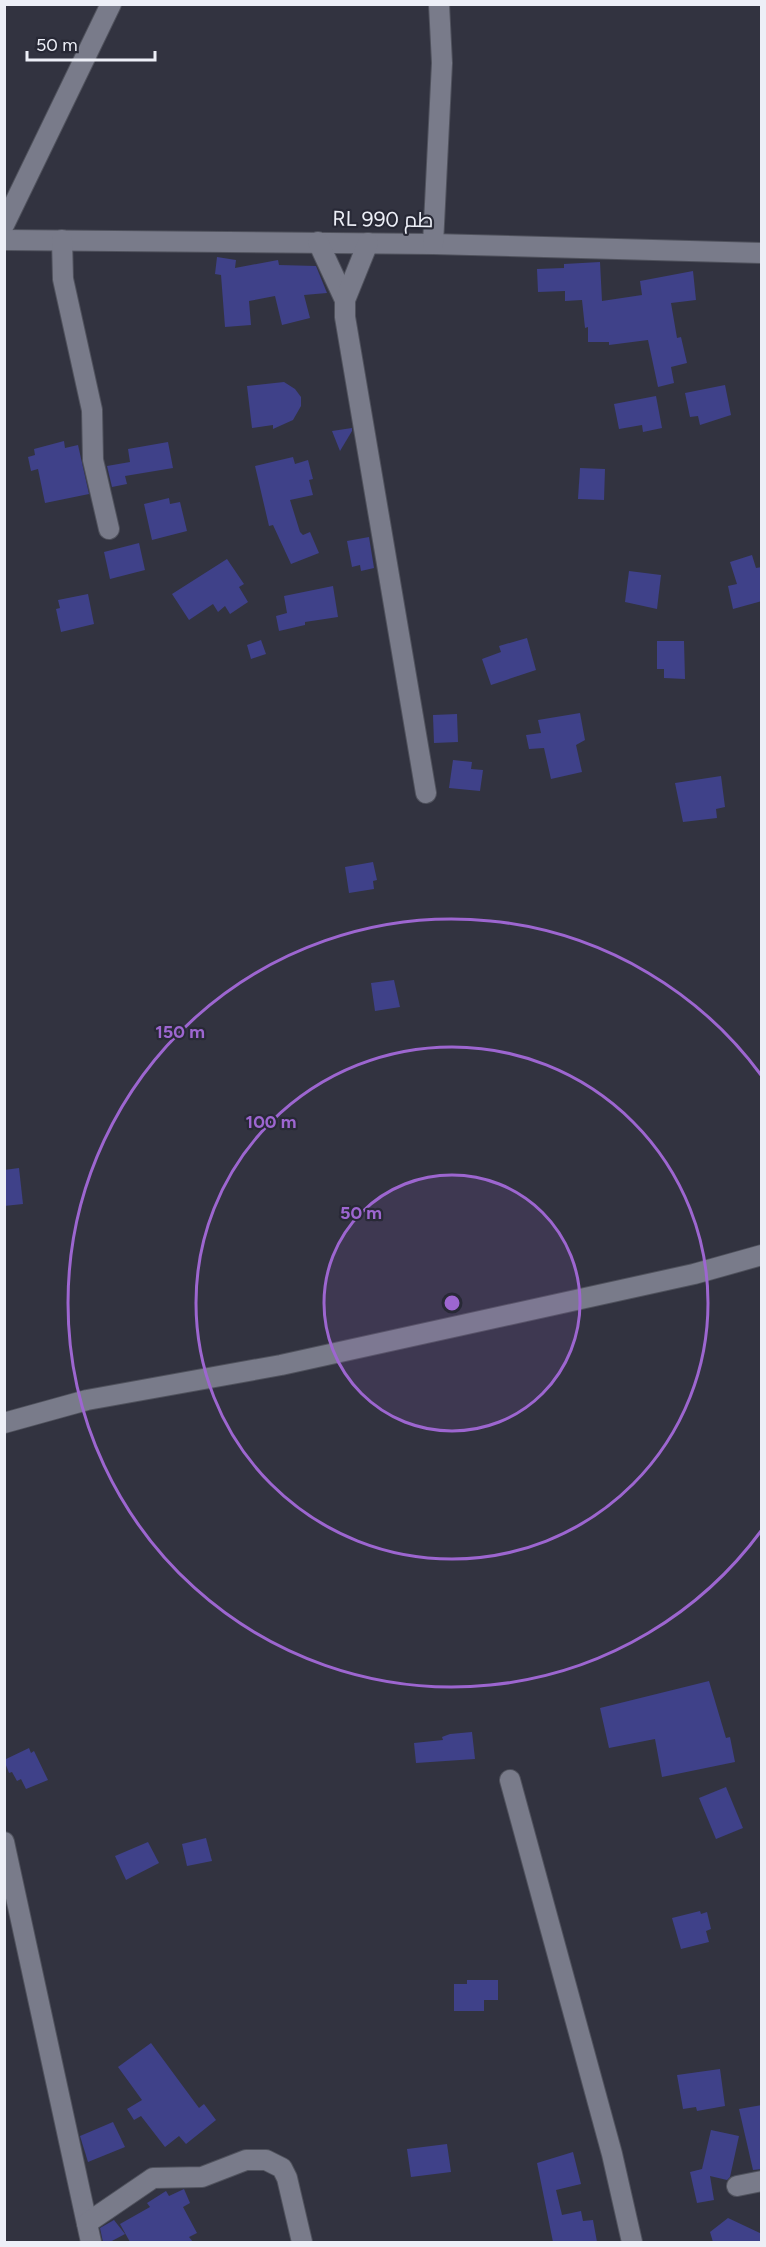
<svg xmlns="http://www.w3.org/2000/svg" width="766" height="2247" viewBox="0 0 766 2247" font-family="Figtree,Cairo,sans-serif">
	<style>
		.building { fill: #3f4189 }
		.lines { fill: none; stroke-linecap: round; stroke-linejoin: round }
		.minor-casing { stroke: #50525d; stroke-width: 22 }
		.minor { stroke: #797b8a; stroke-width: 20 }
		.ring { fill: none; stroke: #9d66d0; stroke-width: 3 }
		.labels { text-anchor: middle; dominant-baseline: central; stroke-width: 4.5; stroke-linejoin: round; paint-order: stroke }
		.street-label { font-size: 21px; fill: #edeff7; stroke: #282936 }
		.centre { fill: #9d66d0; stroke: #282936; stroke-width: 3 }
		.ring-label { font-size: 18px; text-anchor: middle; font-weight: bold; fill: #9d66d0; stroke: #282936; stroke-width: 4.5; stroke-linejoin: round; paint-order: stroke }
	</style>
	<rect width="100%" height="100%" fill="#323340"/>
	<g class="building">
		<path d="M 217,257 L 236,260 L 235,268 L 278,260 L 279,265 L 316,266 L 327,293 L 304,295 L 310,318 L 282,325 L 275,296 L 249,301 L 251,325 L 225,327 L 221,275 L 215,274 Z"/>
		<path d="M 600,262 L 602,301 L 642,295 L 640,281 L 693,271 L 696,300 L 671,303 L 677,338 L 681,337 L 687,363 L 671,367 L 674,383 L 658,387 L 648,340 L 609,345 L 609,342 L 588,342 L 588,327 L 585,328 L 582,300 L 565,301 L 565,291 L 538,292 L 537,269 L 564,268 L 564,264 Z"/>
		<path d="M 284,382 L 295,389 L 301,397 L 301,406 L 293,420 L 273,429 L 273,425 L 252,428 L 247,386 Z"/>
		<path d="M 725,385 L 731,415 L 700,425 L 698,416 L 690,417 L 685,393 Z"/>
		<path d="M 656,396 L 662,428 L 643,432 L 642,425 L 619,429 L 614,404 Z"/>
		<path d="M 352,428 L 352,431 L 340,451 L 332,431 Z"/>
		<path d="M 64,441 L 65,448 L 78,445 L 89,494 L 45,503 L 38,469 L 31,471 L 28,457 L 35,455 L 34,449 Z"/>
		<path d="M 168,442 L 173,468 L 125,476 L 127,484 L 112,487 L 107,466 L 130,462 L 128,449 Z"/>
		<path d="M 293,457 L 295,464 L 308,460 L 313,479 L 309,480 L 313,495 L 290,500 L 300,532 L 303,535 L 310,532 L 319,553 L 291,564 L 273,525 L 269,526 L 255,466 Z"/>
		<path d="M 580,468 L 605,469 L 604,500 L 578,499 Z"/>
		<path d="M 169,498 L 170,504 L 180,502 L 187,531 L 152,540 L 144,504 Z"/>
		<path d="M 369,537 L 374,568 L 361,571 L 360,565 L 352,567 L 347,541 Z"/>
		<path d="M 139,543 L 145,570 L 110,579 L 104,552 Z"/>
		<path d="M 752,555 L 756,568 L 762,567 L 762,601 L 733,609 L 728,586 L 737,584 L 730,562 Z"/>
		<path d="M 227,559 L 244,584 L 239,587 L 248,602 L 230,614 L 225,606 L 218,612 L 213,604 L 189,620 L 172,594 Z"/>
		<path d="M 629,571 L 661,575 L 657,609 L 625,602 Z"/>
		<path d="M 333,586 L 338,617 L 305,622 L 305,625 L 279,631 L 276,616 L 287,613 L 284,596 Z"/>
		<path d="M 88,594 L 94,624 L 61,632 L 56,609 L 60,608 L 58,600 Z"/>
		<path d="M 527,638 L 536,670 L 491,685 L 482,659 L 501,652 L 499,646 Z"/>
		<path d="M 261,640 L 266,654 L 251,659 L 247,645 Z"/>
		<path d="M 657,641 L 684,641 L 685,679 L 664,678 L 664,669 L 657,669 Z"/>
		<path d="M 580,713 L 585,740 L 576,745 L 582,772 L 551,779 L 544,748 L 529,749 L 526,735 L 541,733 L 538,720 Z"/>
		<path d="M 457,714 L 458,742 L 434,743 L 433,715 Z"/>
		<path d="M 453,760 L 472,762 L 471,769 L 483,770 L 480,791 L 449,788 Z"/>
		<path d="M 721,776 L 725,807 L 716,809 L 717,818 L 683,822 L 675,783 Z"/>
		<path d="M 373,862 L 377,880 L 373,881 L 374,889 L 349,893 L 345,867 Z"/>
		<path d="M 394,980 L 400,1007 L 375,1011 L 371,983 Z"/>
		<path d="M 19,1168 L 23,1204 L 4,1206 L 4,1170 Z"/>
		<path d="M 709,1681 L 726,1738 L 730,1737 L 735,1762 L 662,1777 L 655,1739 L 609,1748 L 600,1708 Z"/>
		<path d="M 472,1732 L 475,1759 L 416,1763 L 414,1743 L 443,1740 L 442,1737 L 450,1734 Z"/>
		<path d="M 29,1748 L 31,1753 L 34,1751 L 48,1780 L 26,1789 L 21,1779 L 17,1781 L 12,1772 L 9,1773 L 4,1760 Z"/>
		<path d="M 726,1787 L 743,1828 L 716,1839 L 699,1798 Z"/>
		<path d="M 206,1838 L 212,1861 L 187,1866 L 182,1844 Z"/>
		<path d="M 148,1842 L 159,1863 L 126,1880 L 115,1856 Z"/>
		<path d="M 700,1911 L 701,1914 L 707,1912 L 711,1929 L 706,1931 L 709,1942 L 681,1949 L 672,1918 Z"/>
		<path d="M 467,1980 L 498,1980 L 498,2000 L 484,2000 L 484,2011 L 454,2011 L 454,1984 L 467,1984 Z"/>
		<path d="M 151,2043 L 199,2108 L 204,2104 L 216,2120 L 186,2144 L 179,2136 L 165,2147 L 141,2116 L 134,2120 L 127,2109 L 142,2100 L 118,2067 Z"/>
		<path d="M 720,2069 L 725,2106 L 697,2111 L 696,2107 L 683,2109 L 677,2075 Z"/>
		<path d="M 762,2105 L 762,2169 L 753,2170 L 739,2109 Z"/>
		<path d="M 113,2122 L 125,2147 L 88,2162 L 80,2136 Z"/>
		<path d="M 711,2130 L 739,2136 L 730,2177 L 727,2180 L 710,2176 L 714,2200 L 697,2203 L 690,2172 L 702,2169 Z"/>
		<path d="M 447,2144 L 451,2172 L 411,2177 L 407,2149 Z"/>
		<path d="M 573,2152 L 581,2184 L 556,2190 L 562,2215 L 581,2211 L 583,2221 L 593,2220 L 597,2242 L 553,2242 L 537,2163 Z"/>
		<path d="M 184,2189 L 190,2203 L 183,2207 L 197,2233 L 189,2237 L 193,2242 L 130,2242 L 120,2224 L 150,2207 L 147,2203 L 166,2191 L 169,2196 Z"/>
		<path d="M 728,2218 L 762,2234 L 762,2242 L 713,2242 L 710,2232 Z"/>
		<path d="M 114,2220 L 125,2234 L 110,2242 L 103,2242 L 100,2228 Z"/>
	</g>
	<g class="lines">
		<g class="minor-casing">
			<g id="minor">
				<path d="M 4,225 L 111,4"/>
				<path d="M 4,240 L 433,244 L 762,253"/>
				<path d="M 62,240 L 63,279 L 92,410 L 93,460 L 109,529"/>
				<path d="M 318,242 L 345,300"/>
				<path d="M 368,243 L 345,300 L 345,317 L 426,793"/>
				<path d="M 433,244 L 442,63 L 439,4"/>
				<path d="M 4,1423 L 87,1400 L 281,1365 L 694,1274 L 762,1255"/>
				<path d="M 510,1780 L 612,2154 L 632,2242"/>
				<path d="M 4,1842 L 91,2242"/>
				<path d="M 737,2186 L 762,2181"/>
				<path d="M 87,2223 L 153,2178 L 202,2177 L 246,2160 L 266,2160 L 282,2168 L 287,2178 L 302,2242"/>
			</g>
		</g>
		<use href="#minor" class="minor"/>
	</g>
	<circle cx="452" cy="1303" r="128" fill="#9d66d0" fill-opacity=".12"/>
	<g class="ring">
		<circle cx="452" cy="1303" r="128"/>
		<circle cx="452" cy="1303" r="256"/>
		<path d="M761 1531A384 384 0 1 1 761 1075"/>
	</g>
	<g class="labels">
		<g class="street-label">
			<text transform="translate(383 219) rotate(1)">RL طم 990</text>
		</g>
	</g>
	<circle cx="452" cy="1303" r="9" class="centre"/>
	<g class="ring-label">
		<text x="180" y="1038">150 m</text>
		<text x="271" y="1128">100 m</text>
		<text x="361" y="1219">50 m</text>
	</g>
	<rect width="766" height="2247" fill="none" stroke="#edeff7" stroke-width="12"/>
	<path d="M27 51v9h128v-9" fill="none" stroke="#edeff7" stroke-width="3"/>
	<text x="36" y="51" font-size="18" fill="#edeff7" stroke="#282936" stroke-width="4.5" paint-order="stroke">50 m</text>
</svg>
